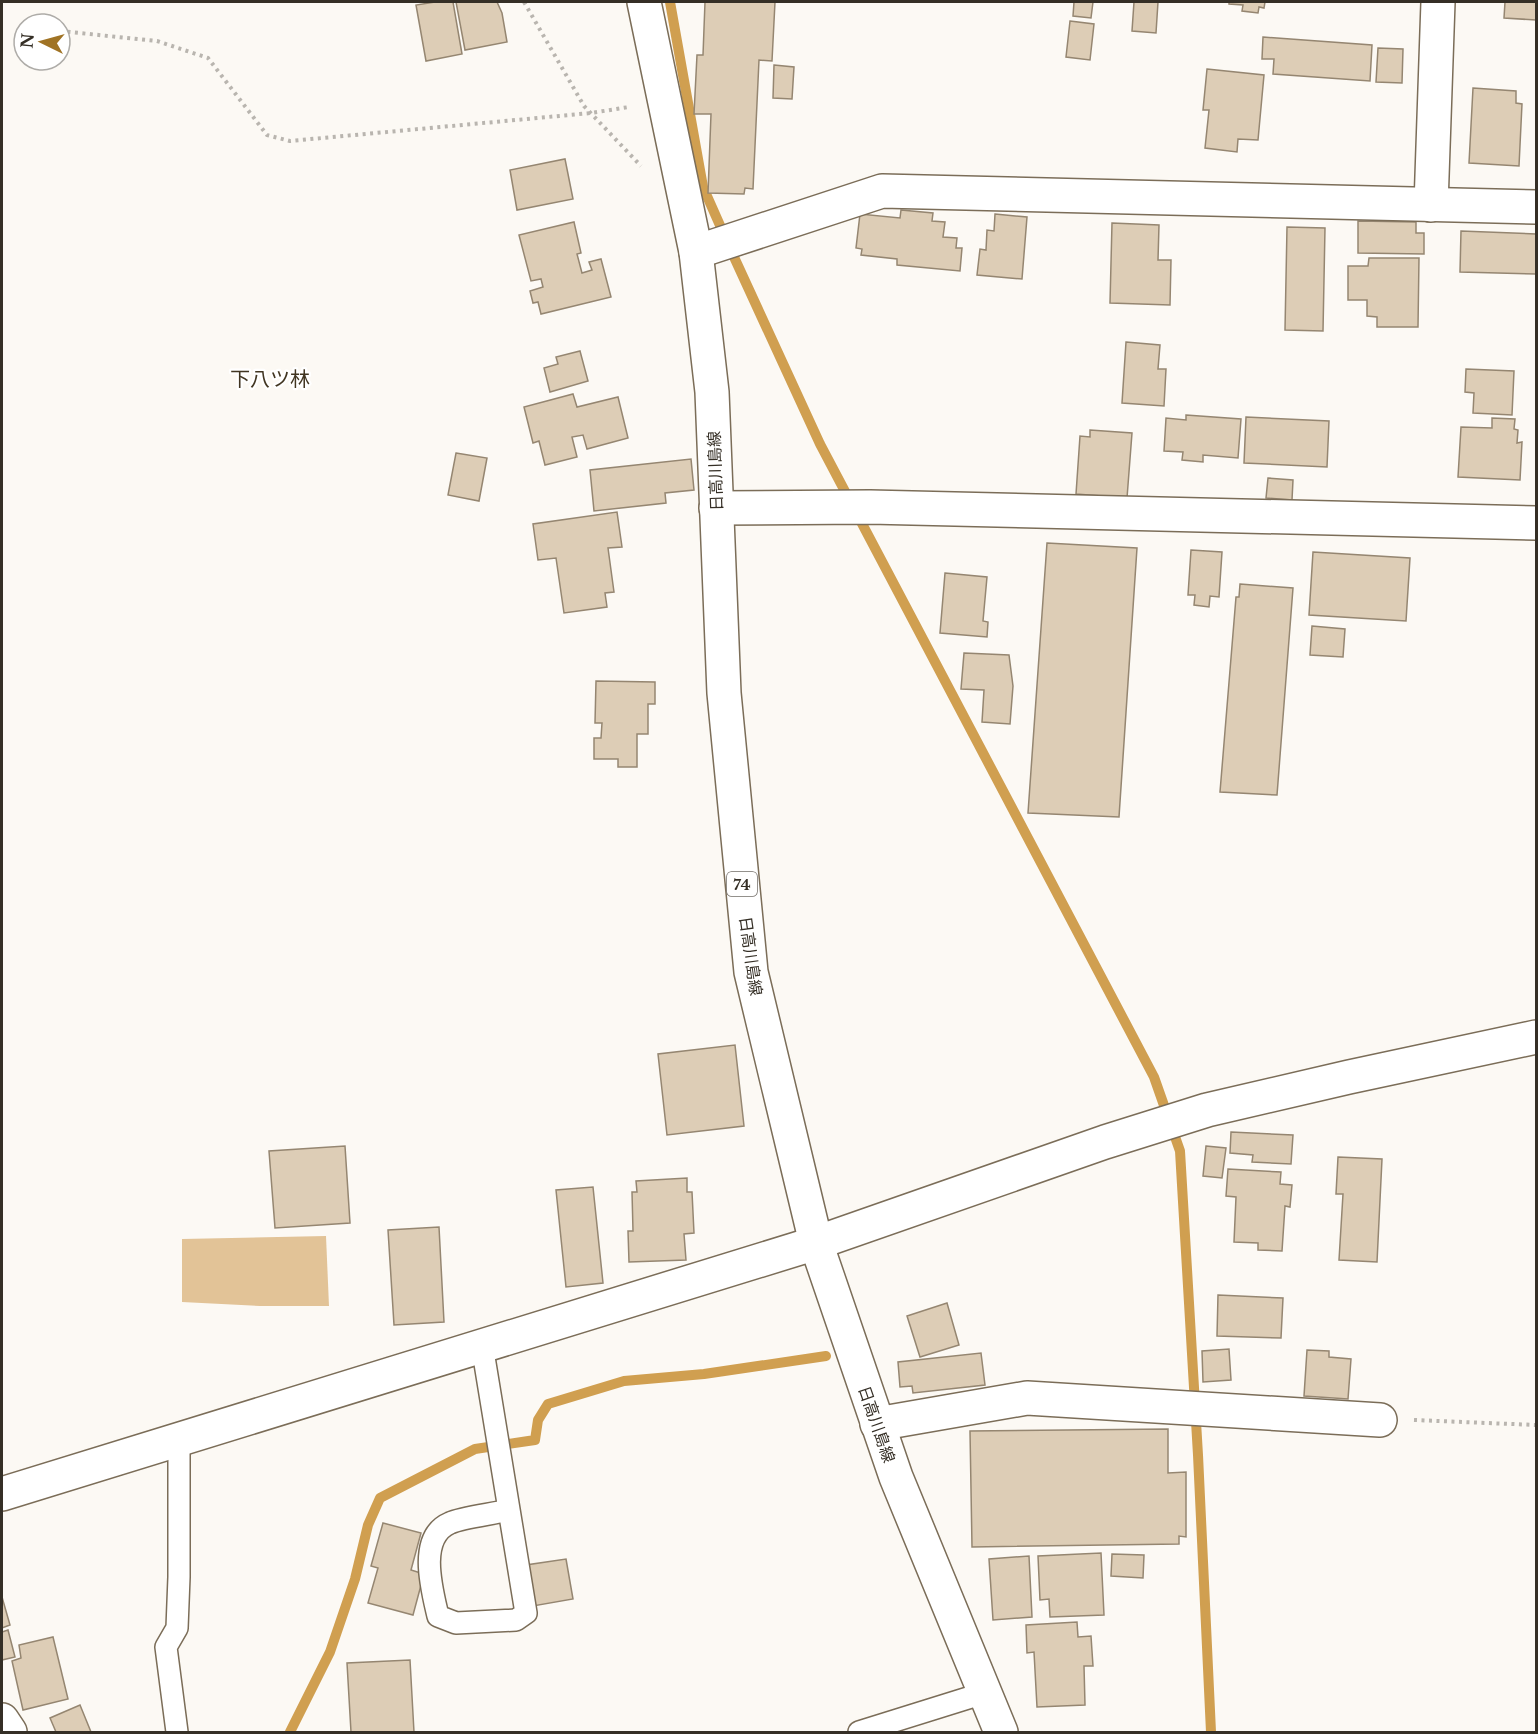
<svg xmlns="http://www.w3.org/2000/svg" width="1538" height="1734" viewBox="0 0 1538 1734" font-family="'Libre Baskerville','Noto Sans JP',serif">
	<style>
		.green { fill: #e2c397 }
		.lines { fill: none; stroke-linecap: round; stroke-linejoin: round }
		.stream { stroke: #d09f50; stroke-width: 10 }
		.building { fill: #ddcdb6; stroke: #958671; stroke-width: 1.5 }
		.service-casing { stroke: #7b6d58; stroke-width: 24 }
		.minor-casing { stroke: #7b6d58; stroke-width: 36 }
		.primary-casing { stroke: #7b6d58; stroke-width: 36 }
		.path { stroke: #b9b5af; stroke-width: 4; stroke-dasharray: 3 4.5; stroke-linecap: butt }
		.service { stroke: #fff; stroke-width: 21 }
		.minor { stroke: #fff; stroke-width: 33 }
		.primary { stroke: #fff; stroke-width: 33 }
		.labels { text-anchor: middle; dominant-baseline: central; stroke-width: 4.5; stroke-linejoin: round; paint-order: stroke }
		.shield { fill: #fff; stroke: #726d67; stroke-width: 1.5 }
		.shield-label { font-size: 15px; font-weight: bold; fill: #352f26 }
		.street-label { font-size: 16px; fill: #352f26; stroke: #fff }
		.quarter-label { font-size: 20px; fill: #413521; stroke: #fff }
	</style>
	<rect width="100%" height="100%" fill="#fcf9f4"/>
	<path class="green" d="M 326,1236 L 329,1306 L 260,1306 L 182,1302 L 182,1239 Z"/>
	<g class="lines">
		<g class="stream">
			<path d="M 670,2 L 703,187 L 734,257 L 820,444 L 1154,1077 L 1180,1151 L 1198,1455 L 1211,1732"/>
			<path d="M 290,1732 L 330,1652 L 355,1579 L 368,1525 L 380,1498 L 475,1449 L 535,1440 L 538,1420 L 548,1404 L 624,1381 L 704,1374 L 826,1356"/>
		</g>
	</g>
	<g class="building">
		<path d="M 435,2 L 453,2 L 462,54 L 426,61 L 416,5 Z"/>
		<path d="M 456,2 L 497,2 L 502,13 L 507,42 L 465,50 Z"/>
		<path d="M 705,2 L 775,2 L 772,61 L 759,60 L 753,189 L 745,188 L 744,194 L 708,193 L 711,114 L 694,114 L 697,55 L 703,55 Z"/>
		<path d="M 1074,2 L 1093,2 L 1091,18 L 1073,16 Z"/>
		<path d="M 1134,2 L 1158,2 L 1156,33 L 1132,31 Z"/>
		<path d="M 1229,2 L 1265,2 L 1264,8 L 1259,7 L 1258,13 L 1242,11 L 1243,5 L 1229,4 Z"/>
		<path d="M 1505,2 L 1536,2 L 1536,20 L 1504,18 Z"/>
		<path d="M 1070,21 L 1094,24 L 1090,60 L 1066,57 Z"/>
		<path d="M 1263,37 L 1372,45 L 1370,81 L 1273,74 L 1274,59 L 1262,59 Z"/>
		<path d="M 1378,48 L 1403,49 L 1402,83 L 1376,82 Z"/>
		<path d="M 774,65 L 794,67 L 792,99 L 773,98 Z"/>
		<path d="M 1207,69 L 1264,75 L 1258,140 L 1238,139 L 1237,152 L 1205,148 L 1209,110 L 1203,110 Z"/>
		<path d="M 1473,88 L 1516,91 L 1516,103 L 1522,104 L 1519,166 L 1469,163 Z"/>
		<path d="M 565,159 L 573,199 L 517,210 L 510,170 Z"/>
		<path d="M 901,210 L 933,213 L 932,221 L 945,222 L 943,237 L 957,238 L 956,248 L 962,248 L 960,271 L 897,265 L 897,259 L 861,255 L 862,249 L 856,248 L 860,214 L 900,218 Z"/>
		<path d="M 995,214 L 1027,217 L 1022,279 L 977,275 L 980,249 L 986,250 L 987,230 L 994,231 Z"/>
		<path d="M 1358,221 L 1416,222 L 1416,233 L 1424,233 L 1424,254 L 1358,253 Z"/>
		<path d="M 574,222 L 581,253 L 577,254 L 582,273 L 592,270 L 589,262 L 601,259 L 611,297 L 541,314 L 538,302 L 533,303 L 530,291 L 543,287 L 541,279 L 531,281 L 519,235 Z"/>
		<path d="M 1112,223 L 1159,225 L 1158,260 L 1171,260 L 1170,305 L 1110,303 Z"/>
		<path d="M 1287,227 L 1325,228 L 1323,331 L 1285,330 Z"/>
		<path d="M 1461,231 L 1536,234 L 1536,274 L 1460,272 Z"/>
		<path d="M 1369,258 L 1419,258 L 1418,327 L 1377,327 L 1377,317 L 1367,316 L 1367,300 L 1348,300 L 1348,266 L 1368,266 Z"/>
		<path d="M 1126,342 L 1160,345 L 1158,369 L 1166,369 L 1164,406 L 1122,403 Z"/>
		<path d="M 580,351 L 588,381 L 550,392 L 544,368 L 558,364 L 556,357 Z"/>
		<path d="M 1466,369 L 1514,371 L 1512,415 L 1473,413 L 1474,393 L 1465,392 Z"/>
		<path d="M 573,394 L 577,407 L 618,397 L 628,438 L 587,449 L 583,435 L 572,437 L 577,457 L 545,465 L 539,441 L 533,443 L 524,407 Z"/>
		<path d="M 1186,415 L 1241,419 L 1238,458 L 1203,455 L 1203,462 L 1182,460 L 1183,452 L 1164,451 L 1166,418 L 1186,420 Z"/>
		<path d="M 1246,417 L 1329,421 L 1327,467 L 1244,463 Z"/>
		<path d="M 1492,418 L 1515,419 L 1514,429 L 1518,430 L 1517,443 L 1522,442 L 1520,480 L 1458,477 L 1461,427 L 1492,428 Z"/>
		<path d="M 1090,430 L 1132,433 L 1127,498 L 1076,494 L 1080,436 L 1090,437 Z"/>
		<path d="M 456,453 L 487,458 L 479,501 L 448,495 Z"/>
		<path d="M 691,459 L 694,490 L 665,493 L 666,503 L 594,511 L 590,470 Z"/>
		<path d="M 1268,478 L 1293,480 L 1292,500 L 1266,498 Z"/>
		<path d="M 617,512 L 622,547 L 608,548 L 614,592 L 605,593 L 607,607 L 564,613 L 556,558 L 538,560 L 533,524 Z"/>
		<path d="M 1047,543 L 1137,548 L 1119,817 L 1028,813 Z"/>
		<path d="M 1191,550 L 1222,552 L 1219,597 L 1210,596 L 1209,607 L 1194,605 L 1195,595 L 1188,595 Z"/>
		<path d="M 1313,552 L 1410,558 L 1406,621 L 1309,615 Z"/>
		<path d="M 945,573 L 987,577 L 983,621 L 988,622 L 987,637 L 940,633 Z"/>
		<path d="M 1240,584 L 1293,588 L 1277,795 L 1220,792 L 1236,597 L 1239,597 Z"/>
		<path d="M 1312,626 L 1345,629 L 1343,657 L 1310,655 Z"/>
		<path d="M 964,653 L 1009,655 L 1013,686 L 1010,724 L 982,722 L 984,690 L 961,689 Z"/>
		<path d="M 596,681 L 655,682 L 655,704 L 648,704 L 648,734 L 637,734 L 637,767 L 618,767 L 618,759 L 594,759 L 594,738 L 601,738 L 602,723 L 595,723 Z"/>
		<path d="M 735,1045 L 744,1126 L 667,1135 L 658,1054 Z"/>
		<path d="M 1231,1132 L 1293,1135 L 1291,1164 L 1252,1162 L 1253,1155 L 1230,1153 Z"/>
		<path d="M 345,1146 L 350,1223 L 275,1228 L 269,1151 Z"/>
		<path d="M 1206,1146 L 1226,1148 L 1222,1178 L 1203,1176 Z"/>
		<path d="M 1338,1157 L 1382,1159 L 1377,1262 L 1339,1260 L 1343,1194 L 1336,1194 Z"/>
		<path d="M 1228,1169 L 1281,1172 L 1280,1184 L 1292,1185 L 1290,1207 L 1285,1206 L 1282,1251 L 1258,1250 L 1258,1243 L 1234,1242 L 1236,1197 L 1226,1196 Z"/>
		<path d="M 687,1178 L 687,1192 L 692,1192 L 694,1233 L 684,1234 L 686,1260 L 629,1262 L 628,1231 L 633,1231 L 632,1192 L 637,1192 L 636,1181 Z"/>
		<path d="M 593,1187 L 603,1283 L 566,1287 L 556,1190 Z"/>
		<path d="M 439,1227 L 444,1322 L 394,1325 L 388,1230 Z"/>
		<path d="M 1218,1295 L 1283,1298 L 1281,1338 L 1217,1336 Z"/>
		<path d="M 947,1303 L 959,1345 L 920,1357 L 907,1316 Z"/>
		<path d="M 1229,1349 L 1231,1380 L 1203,1382 L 1202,1351 Z"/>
		<path d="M 1307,1350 L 1329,1351 L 1329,1357 L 1351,1359 L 1348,1399 L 1304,1396 Z"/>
		<path d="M 981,1353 L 985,1385 L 913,1393 L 912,1386 L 900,1387 L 898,1362 Z"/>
		<path d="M 1168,1429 L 1168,1473 L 1186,1472 L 1186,1537 L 1179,1536 L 1179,1544 L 972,1547 L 970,1431 Z"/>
		<path d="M 383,1523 L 421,1533 L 411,1570 L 424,1574 L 413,1615 L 368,1603 L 378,1568 L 371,1566 Z"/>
		<path d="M 1101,1553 L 1104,1615 L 1050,1617 L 1049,1599 L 1040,1600 L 1038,1556 Z"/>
		<path d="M 1112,1554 L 1144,1555 L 1143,1578 L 1111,1576 Z"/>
		<path d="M 1029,1556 L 1032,1617 L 993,1620 L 989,1559 Z"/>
		<path d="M 566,1559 L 573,1599 L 533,1606 L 526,1565 Z"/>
		<path d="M 2,1597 L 10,1625 L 2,1628 Z"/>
		<path d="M 1077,1622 L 1078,1637 L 1091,1636 L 1093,1666 L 1084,1666 L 1085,1705 L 1037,1707 L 1034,1652 L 1027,1653 L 1026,1625 Z"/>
		<path d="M 8,1630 L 15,1657 L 2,1660 L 2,1632 Z"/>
		<path d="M 53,1637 L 68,1699 L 23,1710 L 12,1661 L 21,1658 L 19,1645 Z"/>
		<path d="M 410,1660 L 414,1732 L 351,1732 L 347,1663 Z"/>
		<path d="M 80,1705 L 91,1732 L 56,1732 L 50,1718 Z"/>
	</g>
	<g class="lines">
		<g class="service-casing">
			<g id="service">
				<path d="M 482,1345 L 526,1613 L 516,1620 L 456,1623 L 438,1616 C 432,1590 417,1537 450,1523 C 463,1517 494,1514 509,1510"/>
				<path d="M 177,1732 L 166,1647 L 177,1628 L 179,1577 L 179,1438"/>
				<path d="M 859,1732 L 984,1693"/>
			</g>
		</g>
		<g class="minor-casing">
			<g id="minor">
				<path d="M 1431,205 L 1438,2"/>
				<path d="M 696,252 L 882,191 L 1536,207"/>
				<path d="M 716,508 L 870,507 L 1536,523"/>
				<path d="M 877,1424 L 1027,1398 L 1380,1420"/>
				<path d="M 2,1494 L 816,1243 L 1105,1142 L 1207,1110 L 1349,1077 L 1536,1037"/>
				<path d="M 2,1720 L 10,1732"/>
			</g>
		</g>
		<g class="primary-casing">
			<path id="primary" d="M 644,2 L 696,252 L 712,392 L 724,693 L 751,972 L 816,1243 L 896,1477 L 1001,1732"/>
		</g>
		<g class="path">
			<path d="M 524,2 L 584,106 L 641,166"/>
			<path d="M 60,31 L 157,41 L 208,58 L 267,135 L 290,141 L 591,113 L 629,107"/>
			<path d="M 1414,1420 L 1536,1425"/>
		</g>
		<use href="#service" class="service"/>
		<use href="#minor" class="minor"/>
		<use href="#primary" class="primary"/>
	</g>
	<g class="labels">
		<rect class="shield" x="727" y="872" width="30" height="24" rx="4.5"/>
		<g class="shield-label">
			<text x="742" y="884">74</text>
		</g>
		<g class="street-label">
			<text transform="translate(715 471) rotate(-92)">日高川島線</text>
			<text transform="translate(751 956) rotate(82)">日高川島線</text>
			<text transform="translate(877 1424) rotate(71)">日高川島線</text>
		</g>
		<g class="quarter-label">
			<text x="270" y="379">下八ツ林</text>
		</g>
	</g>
	<rect width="1538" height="1734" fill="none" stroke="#352f26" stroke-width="6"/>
	<g transform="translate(42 42) rotate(275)"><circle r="28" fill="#ffffff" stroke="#aeaca8" stroke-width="1.5"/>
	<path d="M0-4.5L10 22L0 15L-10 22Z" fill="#a07324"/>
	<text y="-9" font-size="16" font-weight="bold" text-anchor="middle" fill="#352f26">N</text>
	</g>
</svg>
